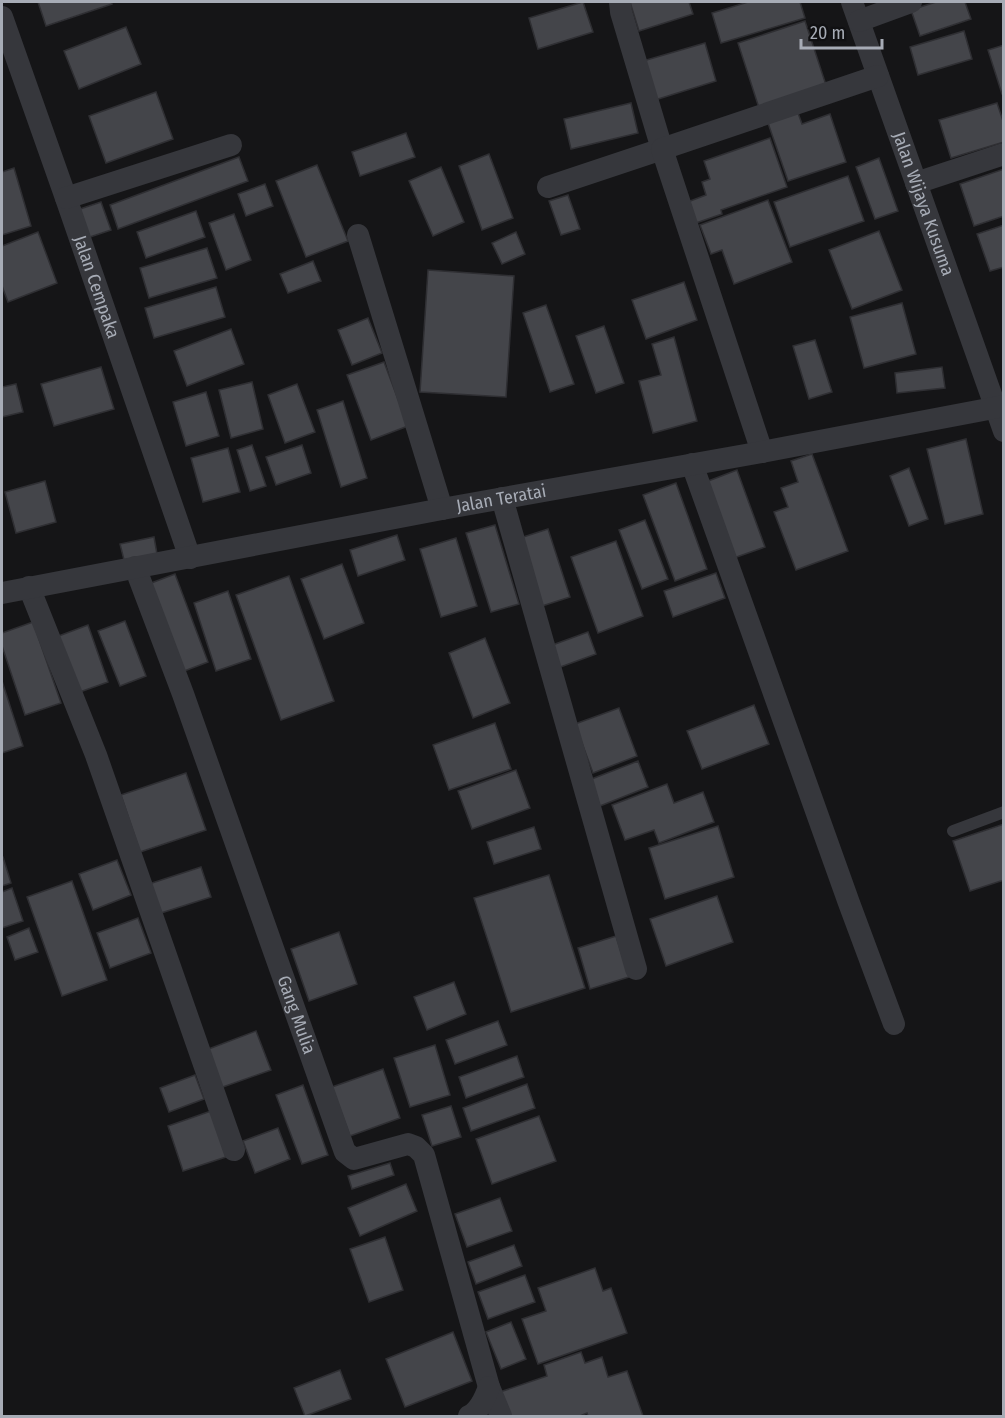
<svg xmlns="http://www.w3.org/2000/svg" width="1005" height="1418" viewBox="0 0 1005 1418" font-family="'Fira Sans Condensed',sans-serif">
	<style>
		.building { fill: #44454a; stroke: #2f2f33; stroke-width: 1.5 }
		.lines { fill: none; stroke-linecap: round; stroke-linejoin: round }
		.lane { stroke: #36373c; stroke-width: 12 }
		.street { stroke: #36373c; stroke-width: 22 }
		.labels { text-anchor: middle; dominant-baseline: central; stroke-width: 5; stroke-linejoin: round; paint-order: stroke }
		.street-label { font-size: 18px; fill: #a7acb6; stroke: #101012 }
	</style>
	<rect width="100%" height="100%" fill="#151517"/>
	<g class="building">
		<path d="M 38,2 L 111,2 L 112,4 L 46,26 Z"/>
		<path d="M 583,2 L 593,32 L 538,49 L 529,18 Z"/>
		<path d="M 630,2 L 689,2 L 693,14 L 639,31 Z"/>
		<path d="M 748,2 L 800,2 L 805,18 L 721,43 L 712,13 Z"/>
		<path d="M 936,2 L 965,2 L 971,19 L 920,36 L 911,10 Z"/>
		<path d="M 805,21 L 827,88 L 760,111 L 738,43 Z"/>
		<path d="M 126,27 L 141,64 L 79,89 L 64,51 Z"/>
		<path d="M 964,31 L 972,59 L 918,75 L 910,47 Z"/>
		<path d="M 705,43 L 716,81 L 655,100 L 643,61 Z"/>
		<path d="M 1004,45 L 1004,94 L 1002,94 L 988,50 Z"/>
		<path d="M 156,92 L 173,139 L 106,163 L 89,116 Z"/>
		<path d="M 631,103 L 638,133 L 571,149 L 564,119 Z"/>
		<path d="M 997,103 L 1004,124 L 1004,142 L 951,158 L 939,120 Z"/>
		<path d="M 798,113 L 802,124 L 830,114 L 846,162 L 788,181 L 768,123 Z"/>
		<path d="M 406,133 L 415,157 L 360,176 L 352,152 Z"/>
		<path d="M 770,138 L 787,187 L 721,210 L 722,214 L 693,224 L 685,203 L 706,195 L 702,182 L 710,179 L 704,161 Z"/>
		<path d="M 489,154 L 513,218 L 482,230 L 459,166 Z"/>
		<path d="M 239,157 L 248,181 L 118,229 L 110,205 Z"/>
		<path d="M 879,158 L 898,211 L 875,219 L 856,167 Z"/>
		<path d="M 317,165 L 348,241 L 306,257 L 276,181 Z"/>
		<path d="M 441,167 L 464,222 L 433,236 L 409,181 Z"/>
		<path d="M 14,168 L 31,226 L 2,235 L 2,172 Z"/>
		<path d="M 1004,169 L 1004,216 L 974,226 L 960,184 Z"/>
		<path d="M 848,176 L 864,221 L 790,247 L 774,202 Z"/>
		<path d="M 265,184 L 273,206 L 246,216 L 238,194 Z"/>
		<path d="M 568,195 L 580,229 L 561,235 L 549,201 Z"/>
		<path d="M 768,200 L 792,262 L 734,284 L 722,250 L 711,254 L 700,225 Z"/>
		<path d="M 101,202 L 111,230 L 87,238 L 77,210 Z"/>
		<path d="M 196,211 L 205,237 L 146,258 L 137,232 Z"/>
		<path d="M 234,214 L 251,260 L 226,270 L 209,223 Z"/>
		<path d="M 1004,225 L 1004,267 L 990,271 L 977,234 Z"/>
		<path d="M 879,231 L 902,290 L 852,309 L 829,250 Z"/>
		<path d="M 38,232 L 57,283 L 8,302 L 2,286 L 2,246 Z"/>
		<path d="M 516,232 L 525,254 L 502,264 L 492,243 Z"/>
		<path d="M 207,248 L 217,278 L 149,298 L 140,268 Z"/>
		<path d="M 313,261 L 321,281 L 288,293 L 280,274 Z"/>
		<path d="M 428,270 L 514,276 L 506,397 L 420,392 Z"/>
		<path d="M 684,282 L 697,320 L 646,339 L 632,300 Z"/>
		<path d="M 216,287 L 225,317 L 154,338 L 145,308 Z"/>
		<path d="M 902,303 L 916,354 L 864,368 L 850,317 Z"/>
		<path d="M 546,305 L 574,384 L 550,392 L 523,313 Z"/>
		<path d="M 368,318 L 382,353 L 352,365 L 338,330 Z"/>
		<path d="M 604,326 L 624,383 L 596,393 L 576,336 Z"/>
		<path d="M 231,329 L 244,364 L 187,386 L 174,351 Z"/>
		<path d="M 674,337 L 697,421 L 653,433 L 639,381 L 661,375 L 652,344 Z"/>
		<path d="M 815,340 L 832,392 L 809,399 L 793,346 Z"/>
		<path d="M 384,362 L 408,426 L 371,440 L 347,375 Z"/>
		<path d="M 101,367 L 114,409 L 54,426 L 41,384 Z"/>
		<path d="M 942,367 L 945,388 L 897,393 L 895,373 Z"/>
		<path d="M 252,382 L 263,429 L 231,438 L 219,390 Z"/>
		<path d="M 16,384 L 23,412 L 2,417 L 2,387 Z"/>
		<path d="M 297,384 L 315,432 L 285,443 L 268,395 Z"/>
		<path d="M 206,392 L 219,436 L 186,446 L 173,402 Z"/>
		<path d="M 343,401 L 367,478 L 341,487 L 317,410 Z"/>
		<path d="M 966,439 L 983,514 L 945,524 L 927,449 Z"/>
		<path d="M 252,445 L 266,486 L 250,491 L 237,450 Z"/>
		<path d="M 302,445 L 311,473 L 276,485 L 266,457 Z"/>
		<path d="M 228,448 L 240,492 L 203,502 L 191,458 Z"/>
		<path d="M 812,454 L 848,551 L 796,570 L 774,512 L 788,507 L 781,488 L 798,482 L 791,461 Z"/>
		<path d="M 909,468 L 928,519 L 909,526 L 890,476 Z"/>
		<path d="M 737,470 L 765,547 L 731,559 L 703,483 Z"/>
		<path d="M 45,481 L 56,522 L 16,533 L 5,492 Z"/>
		<path d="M 676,483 L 707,569 L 675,581 L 643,495 Z"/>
		<path d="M 645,520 L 668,579 L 642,589 L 619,530 Z"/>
		<path d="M 495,525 L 519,604 L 491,612 L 466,533 Z"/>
		<path d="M 548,529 L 570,597 L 539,607 L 517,539 Z"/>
		<path d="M 397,535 L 405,560 L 358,576 L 350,550 Z"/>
		<path d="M 154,537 L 157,554 L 124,560 L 120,544 Z"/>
		<path d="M 456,538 L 477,606 L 441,617 L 420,549 Z"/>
		<path d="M 616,541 L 643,616 L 598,633 L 571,557 Z"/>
		<path d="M 342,564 L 364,623 L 324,639 L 301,579 Z"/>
		<path d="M 716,573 L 725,598 L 673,617 L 664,591 Z"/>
		<path d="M 175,574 L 208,662 L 179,673 L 146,585 Z"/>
		<path d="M 289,576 L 334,701 L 281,720 L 236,595 Z"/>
		<path d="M 228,591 L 251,659 L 216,671 L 194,603 Z"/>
		<path d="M 125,621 L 146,676 L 120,686 L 98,631 Z"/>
		<path d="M 33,622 L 61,703 L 25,715 L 2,646 L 2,633 Z"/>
		<path d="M 88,625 L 108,682 L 77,693 L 56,637 Z"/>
		<path d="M 588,632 L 596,654 L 555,669 L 547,647 Z"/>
		<path d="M 485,638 L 510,703 L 473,718 L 449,653 Z"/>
		<path d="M 2,681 L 23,746 L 2,753 Z"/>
		<path d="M 754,705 L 769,744 L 702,769 L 687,731 Z"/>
		<path d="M 619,708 L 637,756 L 593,773 L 575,724 Z"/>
		<path d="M 495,723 L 511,769 L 449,790 L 433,745 Z"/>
		<path d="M 638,761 L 648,787 L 600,806 L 589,780 Z"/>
		<path d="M 516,770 L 530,808 L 472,829 L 458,791 Z"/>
		<path d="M 186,773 L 206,830 L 140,852 L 121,795 Z"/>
		<path d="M 667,784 L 674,803 L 703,792 L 714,822 L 659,843 L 654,830 L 625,840 L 612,805 Z"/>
		<path d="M 1004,824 L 1004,880 L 970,891 L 953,841 Z"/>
		<path d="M 718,826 L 734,877 L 665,899 L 649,848 Z"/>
		<path d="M 534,827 L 541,849 L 494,864 L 487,842 Z"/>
		<path d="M 2,857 L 3,857 L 11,883 L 2,886 Z"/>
		<path d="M 117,860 L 131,895 L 93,910 L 79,874 Z"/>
		<path d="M 201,867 L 211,897 L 158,914 L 149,884 Z"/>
		<path d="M 549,875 L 585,988 L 511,1012 L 474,898 Z"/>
		<path d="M 72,881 L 107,980 L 62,996 L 27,897 Z"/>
		<path d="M 12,888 L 23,921 L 2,928 L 2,892 Z"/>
		<path d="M 717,896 L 733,942 L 666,966 L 650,919 Z"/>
		<path d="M 138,918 L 151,953 L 110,968 L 97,933 Z"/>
		<path d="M 29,928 L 38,952 L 15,960 L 7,937 Z"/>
		<path d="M 339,932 L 357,984 L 309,1001 L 291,949 Z"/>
		<path d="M 616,936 L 629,977 L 590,989 L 578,948 Z"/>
		<path d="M 454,982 L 466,1014 L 427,1030 L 414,997 Z"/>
		<path d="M 498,1021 L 507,1045 L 455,1064 L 446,1040 Z"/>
		<path d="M 256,1031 L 271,1070 L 220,1088 L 206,1050 Z"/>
		<path d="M 435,1045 L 450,1095 L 410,1107 L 394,1058 Z"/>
		<path d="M 517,1056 L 524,1077 L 466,1098 L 459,1077 Z"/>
		<path d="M 383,1069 L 400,1118 L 350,1136 L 332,1087 Z"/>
		<path d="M 195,1075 L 204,1099 L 169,1112 L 160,1088 Z"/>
		<path d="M 527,1084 L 535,1108 L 471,1131 L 463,1108 Z"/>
		<path d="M 303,1085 L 328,1155 L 302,1164 L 276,1095 Z"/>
		<path d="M 451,1106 L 461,1137 L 432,1146 L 422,1115 Z"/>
		<path d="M 211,1111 L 226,1157 L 183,1171 L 168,1126 Z"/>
		<path d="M 539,1116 L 556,1161 L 492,1184 L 476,1139 Z"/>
		<path d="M 278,1128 L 290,1159 L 255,1173 L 243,1141 Z"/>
		<path d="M 390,1163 L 394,1175 L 352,1189 L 348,1176 Z"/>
		<path d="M 406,1184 L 417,1211 L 360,1236 L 348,1208 Z"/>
		<path d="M 500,1198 L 512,1231 L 467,1247 L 455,1214 Z"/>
		<path d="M 385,1237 L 403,1290 L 369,1302 L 350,1249 Z"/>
		<path d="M 514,1245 L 522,1266 L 476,1284 L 468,1262 Z"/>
		<path d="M 595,1268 L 603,1291 L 611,1288 L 627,1333 L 538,1364 L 522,1319 L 546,1311 L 538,1288 Z"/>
		<path d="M 525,1275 L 535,1302 L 488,1319 L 478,1292 Z"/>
		<path d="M 511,1322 L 526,1359 L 501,1369 L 486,1332 Z"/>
		<path d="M 453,1332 L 472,1381 L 405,1407 L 386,1359 Z"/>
		<path d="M 581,1352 L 585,1363 L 602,1357 L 608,1377 L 627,1371 L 643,1416 L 588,1416 L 587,1413 L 580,1416 L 509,1416 L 500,1392 L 547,1376 L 544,1365 Z"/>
		<path d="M 340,1370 L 351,1399 L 305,1416 L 294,1388 Z"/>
	</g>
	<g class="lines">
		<path class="lane" d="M 953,831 L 1004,812"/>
		<g class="street">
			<path id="s1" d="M 852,2 L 1004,431"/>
			<path id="s2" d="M 2,17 L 66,198 L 190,558"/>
			<path d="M 859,21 L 911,2"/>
			<path d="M 916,183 L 1004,154"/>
			<path d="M 548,187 L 662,149 L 621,12 L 620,2"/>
			<path d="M 66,198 L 231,145"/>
			<path d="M 358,235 L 442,509"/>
			<path d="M 762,452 L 662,149 L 878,76"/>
			<path d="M 692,464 L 849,903 L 894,1024"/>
			<path d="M 502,498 L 636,969"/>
			<path id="s3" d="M 135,567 L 183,694 L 345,1152 L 354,1159 L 408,1144 L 416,1147 L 424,1155 L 489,1387 L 501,1416"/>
			<path d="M 29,587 L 96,755 L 234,1150"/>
			<path id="s4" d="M 2,593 L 442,509 L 762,452 L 1004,406"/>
			<path d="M 469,1416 C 480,1411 485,1398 489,1387"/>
		</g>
	</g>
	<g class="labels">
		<g class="street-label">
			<text stroke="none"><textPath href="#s1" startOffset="214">Jalan Wijaya Kusuma</textPath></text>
			<text stroke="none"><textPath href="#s2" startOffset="286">Jalan Cempaka</textPath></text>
			<text stroke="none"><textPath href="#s4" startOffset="508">Jalan Teratai</textPath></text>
			<text stroke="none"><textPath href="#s3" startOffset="476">Gang Mulia</textPath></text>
		</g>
	</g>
	<rect width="1005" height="1418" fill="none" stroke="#a7acb6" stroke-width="6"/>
	<path d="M801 39v9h81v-9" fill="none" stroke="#a7acb6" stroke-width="3"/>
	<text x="810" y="39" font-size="18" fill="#a7acb6" stroke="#101012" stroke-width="4.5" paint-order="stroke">20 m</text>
</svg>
